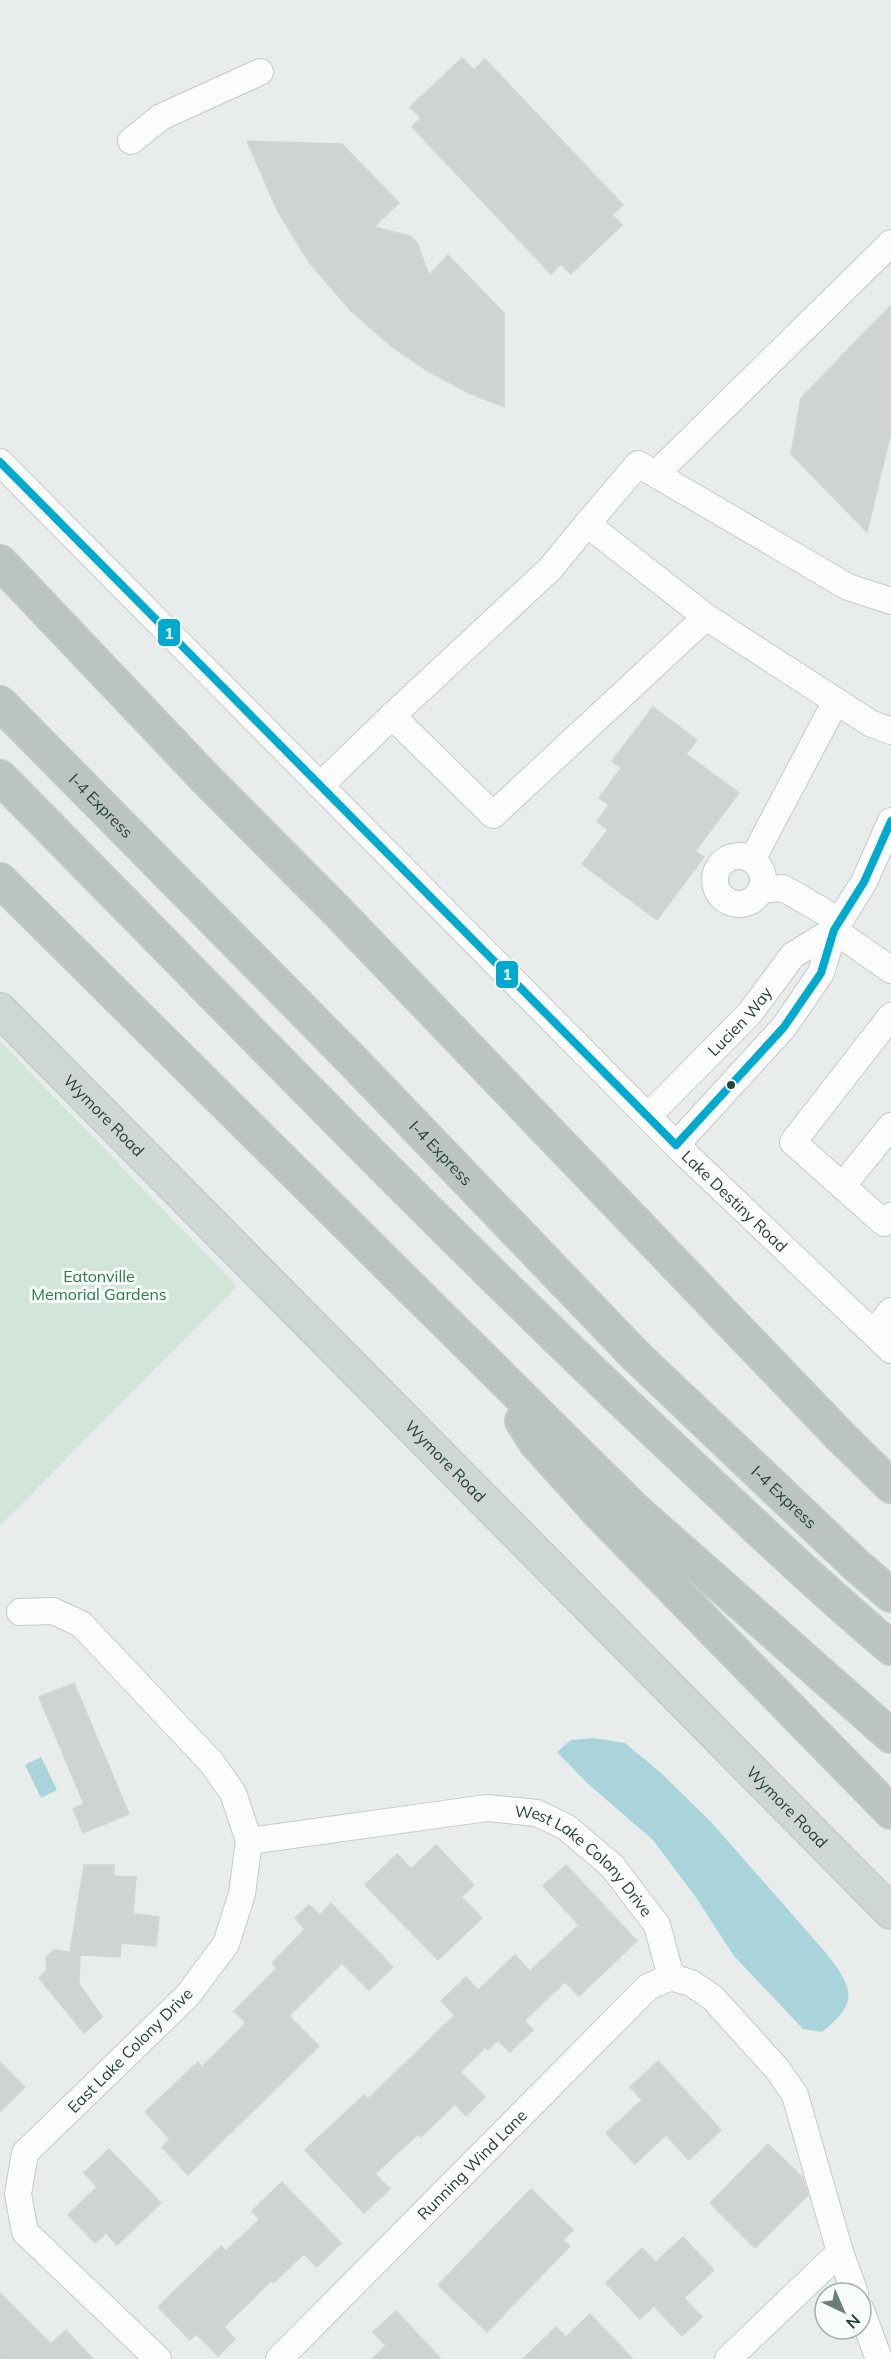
<svg xmlns="http://www.w3.org/2000/svg" width="891" height="2359" viewBox="0 0 891 2359" font-family="Mulish,sans-serif">
	<style>
		.green { fill: #d1e6d8 }
		.water { fill: #a9d4db }
		.building { fill: #cfd4d2; stroke: #d1d6d4; stroke-width: 1.5 }
		.lines { fill: none; stroke-linecap: round; stroke-linejoin: round }
		.minor-casing { stroke: #c5cac8; stroke-width: 28 }
		.major-casing { stroke: #c3ccc9; stroke-width: 36 }
		.highway-casing { stroke: #c3ccc9; stroke-width: 36 }
		.minor { stroke: #fcfcfc; stroke-width: 26 }
		.major { stroke: #cfd7d5; stroke-width: 33 }
		.highway { stroke: #bcc4c2; stroke-width: 33 }
		.bus-1-casing { stroke: #f7fbf9; stroke-width: 12 }
		.bus-1 { stroke: #00a9ce; stroke-width: 8 }
		.bus-dot { fill: #24423a; stroke: #f7fbf9; stroke-width: 2 }
		.labels { text-anchor: middle; dominant-baseline: central; stroke-width: 6; stroke-linejoin: round; paint-order: stroke }
		.street-label { font-size: 16px; fill: #24423a; stroke: #f7fbf9 }
		.park-label { font-size: 16px; fill: #2d7a4b; stroke: #f7fbf9 }
		.line-badge { stroke: #f7fbf9; stroke-width: 2 }
		.badge-label { font-size: 16px; text-anchor: middle; font-weight: bold; fill: #fff }
	</style>
	<rect width="100%" height="100%" fill="#e8edeb"/>
	<path class="green" d="M 0,1041 L 237,1286 L 0,1526 Z"/>
	<g class="water">
		<path d="M 594,1738 L 625,1743 L 661,1773 L 711,1822 L 826,1953 C 853,1988 860,2002 822,2032 L 803,2029 L 734,1956 L 695,1896 L 652,1839 L 587,1783 L 557,1752 L 571,1740 Z"/>
		<path d="M 41,1757 L 57,1790 L 41,1798 L 25,1765 Z"/>
	</g>
	<g class="building">
		<path d="M 462,58 L 474,70 L 485,59 L 623,205 L 612,215 L 622,225 L 571,274 L 561,264 L 551,274 L 412,127 L 421,118 L 410,107 Z"/>
		<path d="M 247,141 L 342,144 L 399,203 L 374,227 L 410,236 L 417,243 L 429,275 L 448,255 L 504,313 L 504,407 L 469,393 L 428,371 L 392,347 L 351,311 L 309,262 L 278,212 Z"/>
		<path d="M 891,305 L 891,432 L 867,532 L 791,454 L 801,398 Z"/>
		<path d="M 653,707 L 697,740 L 686,754 L 739,793 L 695,851 L 704,857 L 657,920 L 582,864 L 608,830 L 597,821 L 609,805 L 599,798 L 621,768 L 612,761 Z"/>
		<path d="M 74,1683 L 129,1814 L 83,1833 L 73,1809 L 84,1804 L 39,1697 Z"/>
		<path d="M 436,1845 L 474,1885 L 461,1897 L 482,1918 L 438,1960 L 365,1885 L 397,1854 L 411,1869 Z"/>
		<path d="M 84,1865 L 114,1865 L 114,1876 L 136,1877 L 133,1914 L 159,1917 L 156,1946 L 121,1943 L 120,1957 L 80,1955 L 79,1984 L 102,2017 L 84,2033 L 39,1978 L 47,1970 L 46,1957 L 55,1950 L 70,1952 Z"/>
		<path d="M 566,1865 L 637,1941 L 579,1996 L 565,1982 L 524,2021 L 533,2030 L 510,2052 L 498,2040 L 488,2050 L 485,2048 L 460,2072 L 485,2097 L 466,2116 L 455,2104 L 421,2137 L 418,2134 L 375,2174 L 390,2189 L 364,2213 L 305,2150 L 364,2095 L 368,2099 L 455,2015 L 441,2001 L 466,1977 L 478,1990 L 515,1955 L 530,1971 L 579,1925 L 543,1886 Z"/>
		<path d="M 331,1903 L 393,1967 L 369,1990 L 342,1963 L 289,2016 L 319,2046 L 188,2175 L 162,2147 L 170,2139 L 145,2112 L 198,2062 L 202,2067 L 246,2023 L 234,2011 L 277,1968 L 272,1963 L 305,1929 L 295,1918 L 309,1905 L 320,1915 Z"/>
		<path d="M 658,2061 L 721,2130 L 689,2160 L 666,2135 L 635,2164 L 606,2133 L 642,2100 L 630,2087 Z"/>
		<path d="M 0,2062 L 25,2087 L 0,2112 Z"/>
		<path d="M 768,2144 L 803,2178 L 808,2195 L 755,2248 L 710,2203 Z"/>
		<path d="M 109,2149 L 161,2203 L 117,2245 L 106,2233 L 95,2243 L 68,2215 L 97,2187 L 84,2173 Z"/>
		<path d="M 282,2182 L 341,2243 L 317,2267 L 304,2254 L 273,2283 L 271,2281 L 224,2327 L 235,2339 L 218,2356 L 196,2334 L 190,2340 L 158,2307 L 221,2246 L 226,2251 L 260,2219 L 252,2211 Z"/>
		<path d="M 531,2189 L 573,2230 L 563,2240 L 570,2246 L 487,2332 L 438,2285 Z"/>
		<path d="M 683,2237 L 714,2270 L 684,2298 L 702,2317 L 682,2336 L 654,2306 L 640,2319 L 606,2283 L 642,2248 L 656,2262 Z"/>
		<path d="M 0,2293 L 51,2344 L 66,2330 L 93,2359 L 0,2359 Z"/>
		<path d="M 396,2311 L 441,2359 L 372,2359 L 386,2346 L 373,2332 Z"/>
		<path d="M 590,2314 L 633,2359 L 523,2359 L 556,2327 L 566,2337 Z"/>
	</g>
	<g class="lines">
		<g class="minor-casing">
			<g id="minor">
				<path d="M 131,141 L 161,117 L 260,72"/>
				<path id="s1" d="M 0,462 L 676,1145 L 891,1350"/>
				<path d="M 656,474 L 891,243"/>
				<path d="M 706,617 L 870,723 L 891,731"/>
				<path d="M 392,716 L 550,569 L 587,524"/>
				<path d="M 320,786 L 392,716 L 493,815 L 706,617 L 587,524 L 638,464 L 848,587 L 891,601"/>
				<circle cx="739" cy="880" r="24"/>
				<path d="M 752,860 L 836,701"/>
				<path d="M 761,890 L 783,888 L 840,921"/>
				<path d="M 834,930 L 891,970"/>
				<path d="M 891,1016 L 793,1142 L 884,1223 L 891,1216"/>
				<path id="s2" d="M 648,1116 L 750,1013 L 793,955 L 834,930"/>
				<path d="M 676,1145 L 784,1027 L 821,973 L 834,930 L 864,882 L 891,821"/>
				<path d="M 843,1185 L 891,1126"/>
				<path d="M 874,1333 L 891,1311"/>
				<path d="M 20,1612 L 53,1611 L 81,1624 L 211,1762 L 233,1793 L 249,1841 L 242,1894 L 226,1944 L 188,1995 L 25,2153 L 18,2194 L 25,2232 L 158,2359"/>
				<path id="s3" d="M 249,1841 L 487,1808 L 537,1813 L 566,1827 L 612,1866 L 657,1925 L 671,1977"/>
				<path d="M 671,1977 L 691,1983 L 713,1998 L 778,2070 L 795,2095 L 840,2252 L 855,2293"/>
				<path d="M 861,2310 L 879,2359"/>
				<path id="s4" d="M 279,2359 L 648,1987 L 671,1977"/>
				<path d="M 728,2359 L 840,2252"/>
			</g>
		</g>
		<g class="major-casing">
			<g id="major">
				<path id="s5" d="M 0,1010 L 891,1912"/>
			</g>
		</g>
		<g class="highway-casing">
			<g id="highway">
				<path d="M 0,562 L 206,779 L 337,911 L 840,1436 L 891,1486"/>
				<path id="s6" d="M 0,703 L 351,1059 L 636,1356 L 856,1565 L 891,1595"/>
				<path d="M 0,777 C 215,995 428,1217 651,1428 C 730,1502 808,1578 891,1648"/>
				<path d="M 0,880 L 634,1509 L 891,1736"/>
				<path d="M 522,1421 L 536,1443 L 601,1515 L 891,1812"/>
			</g>
		</g>
		<use href="#minor" class="minor"/>
		<use href="#major" class="major"/>
		<use href="#highway" class="highway"/>
		<g class="bus-1-casing">
			<g id="bus-1">
				<path d="M 0,462 L 676,1145"/>
				<path d="M 676,1145 L 784,1027 L 821,973 L 834,930 L 864,882 L 891,821"/>
			</g>
		</g>
		<use href="#bus-1" class="bus-1"/>
	</g>
	<circle class="bus-dot" cx="731" cy="1085" r="5"/>
	<g class="labels">
		<g class="street-label">
			<text stroke="none"><textPath href="#s6" startOffset="144">I-4 Express</textPath></text>
			<text stroke="none"><textPath href="#s2" startOffset="132">Lucien Way</textPath></text>
			<text stroke="none"><textPath href="#s5" startOffset="148">Wymore Road</textPath></text>
			<text stroke="none"><textPath href="#s6" startOffset="630">I-4 Express</textPath></text>
			<text stroke="none"><textPath href="#s1" startOffset="1042">Lake Destiny Road</textPath></text>
			<text stroke="none"><textPath href="#s5" startOffset="634">Wymore Road</textPath></text>
			<text stroke="none"><textPath href="#s6" startOffset="1116">I-4 Express</textPath></text>
			<text stroke="none"><textPath href="#s5" startOffset="1120">Wymore Road</textPath></text>
			<text stroke="none"><textPath href="#s3" startOffset="356">West Lake Colony Drive</textPath></text>
			<text transform="translate(130 2050) rotate(-45)">East Lake Colony Drive</text>
			<text stroke="none"><textPath href="#s4" startOffset="274">Running Wind Lane</textPath></text>
		</g>
		<g class="park-label">
			<text x="99" y="1276">Eatonville<tspan x="99" dy="18">Memorial Gardens</tspan></text>
		</g>
	</g>
	<g class="line-badge">
		<rect x="157" y="618" width="24" height="29" rx="6" fill="#00a9ce"/>
		<rect x="495" y="960" width="24" height="29" rx="6" fill="#00a9ce"/>
	</g>
	<g class="badge-label">
		<text x="169" y="639">1</text>
		<text x="507" y="980">1</text>
	</g>
	<g transform="translate(843 2311) rotate(136)"><circle r="28" fill="#f7fbf9" stroke="#a3b1ad" stroke-width="1.5"/>
	<path d="M0-4.5L10 22L0 15L-10 22Z" fill="#697e78"/>
	<text y="-9" font-size="16" font-weight="bold" text-anchor="middle" fill="#24423a">N</text>
	</g>
</svg>
